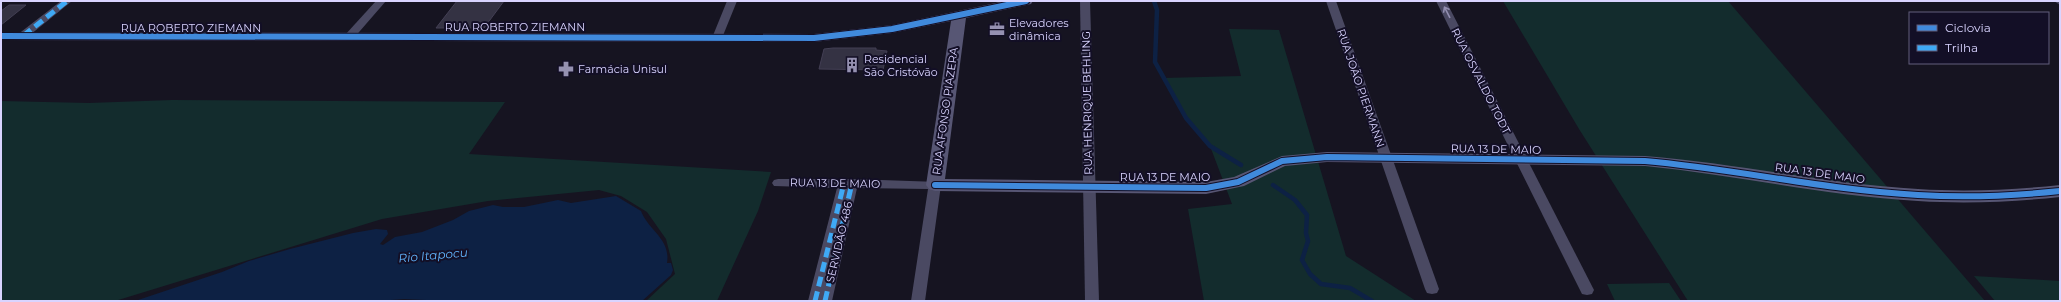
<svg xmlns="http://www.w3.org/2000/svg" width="2061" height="302" viewBox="0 0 2061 302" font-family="Montserrat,sans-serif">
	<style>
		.green { fill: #132c2d }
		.water { fill: #0d2144 }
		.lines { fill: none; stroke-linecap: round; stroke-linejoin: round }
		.stream { stroke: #0d2144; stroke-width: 4.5 }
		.building { fill: #343243; stroke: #433f54 }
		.minor { fill: #4a4962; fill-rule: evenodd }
		.secondary { fill: #575674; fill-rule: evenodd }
		.quiet { stroke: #3fa9f5; stroke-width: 5; stroke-dasharray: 10 5; stroke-linecap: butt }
		.cycleway-casing { stroke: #130f26; stroke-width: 8 }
		.cycleway { stroke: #408adc; stroke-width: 6 }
		.oneway { stroke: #928eb0 }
		.labels { text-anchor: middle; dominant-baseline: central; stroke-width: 4; stroke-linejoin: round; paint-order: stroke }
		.poi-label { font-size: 11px; fill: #d9d4ff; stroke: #130f26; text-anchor: start }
		.street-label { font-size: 11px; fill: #d9d4ff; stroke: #130f26 }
		.water-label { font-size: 12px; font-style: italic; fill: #62b6ff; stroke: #130f26 }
	</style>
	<rect width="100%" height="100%" fill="#161421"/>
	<g class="green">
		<path d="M 1503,1 L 1728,1 L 1985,301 L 1688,301 L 1579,129 Z"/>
		<path d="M 1229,29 L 1279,30 L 1346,256 L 1416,301 L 1204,301 L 1188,209 L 1232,204 L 1210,146 L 1186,118 L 1164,78 L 1241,76 Z"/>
		<path d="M 172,100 L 505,102 L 469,154 L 771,172 L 758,211 L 717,301 L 646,301 L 675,274 L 666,239 L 647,212 L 621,196 L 599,190 L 488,201 L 382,219 L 115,301 L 1,301 L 1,101 L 89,103 Z"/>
		<path d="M 1974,276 L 2060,281 L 2060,301 L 1995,301 Z"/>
		<path d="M 1669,283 L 1681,301 L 1615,301 L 1607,284 Z"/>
	</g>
	<path class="water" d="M 616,196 L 641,211 C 648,230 671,239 667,263 L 671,263 L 673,270 L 671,275 L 642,301 L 447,301 L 404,299 L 378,301 L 135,301 L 222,272 L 249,261 L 290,249 L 353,233 L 376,229 L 387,230 L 388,234 L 380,244 L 383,245 L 395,237 L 422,232 L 453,220 L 469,211 L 493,205 L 503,207 L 524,207 L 558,200 L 571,203 Z"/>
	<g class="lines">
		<g class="stream">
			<path d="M 1154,1 L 1157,10 L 1155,62 L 1186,118 L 1210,146 L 1241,165"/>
			<path d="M 1273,185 L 1295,200 L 1307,215 L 1306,233 L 1308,241 L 1302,260 L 1310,274 L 1321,284 L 1350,288 L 1372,301"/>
		</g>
	</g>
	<g class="building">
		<path d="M 457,1 L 504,1 L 484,28 L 436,28 Z"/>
		<path d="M 9,5 L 26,5 L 1,25 L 1,11 Z"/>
		<path d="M 833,48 L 876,48 L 876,50 L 887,51 L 883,70 L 819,69 L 824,49 Z"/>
	</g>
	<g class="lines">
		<g class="minor">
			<path d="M 61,1 L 72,1 L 25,39 L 17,39 L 16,37 L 17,35 Z"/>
			<path d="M 376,1 L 386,1 L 353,39 L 345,39 L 344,37 L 345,35 Z"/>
			<path d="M 727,1 L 737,1 L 722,38 L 721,40 L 713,40 L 712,38 Z"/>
			<path d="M 1080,1 L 1090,1 L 1099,301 L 1085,301 Z"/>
			<path d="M 1326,1 L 1336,1 L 1439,289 L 1437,293 L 1432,294 L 1427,293 L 1425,289 Z"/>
			<path d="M 1436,1 L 1446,1 L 1594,290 L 1592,294 L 1587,295 L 1582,294 L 1580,290 Z"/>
			<path d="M 2054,1 L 2060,1 L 2060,5 Z"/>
			<path d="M 778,179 L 852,179 L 939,182 L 941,185 L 925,301 L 911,301 L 928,189 L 857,188 L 832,301 L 808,301 L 837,188 L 774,186 L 772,183 L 774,180 Z"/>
		</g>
		<path class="secondary" d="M 1005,1 L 1033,1 L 1031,4 L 966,18 L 945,179 L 1206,182 L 1234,177 L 1282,156 L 1327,152 L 1645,156 C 1736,163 1826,184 1918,189 C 1966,192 2012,190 2060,185 L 2060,197 C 2012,202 1966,204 1918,201 C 1826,196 1736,175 1645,166 L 1327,162 L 1285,166 L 1244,186 L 1206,194 L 935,191 L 929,189 L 926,185 L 951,21 L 892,33 L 814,42 L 1,40 L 1,32 L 814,34 L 892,25 Z"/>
		<g class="quiet">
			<path d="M 23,36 L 67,1"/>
			<path d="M 815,301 L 844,183"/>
			<path d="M 825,301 L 852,183"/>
		</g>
		<g class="cycleway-casing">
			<g id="cycleway">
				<path d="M 1,36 L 814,38 L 892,29 L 1026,1"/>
				<path d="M 935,185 L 1206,188 L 1238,182 L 1282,161 L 1327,157 L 1645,161 C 1736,169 1826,190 1918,195 C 1966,198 2012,196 2060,191"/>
			</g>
		</g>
		<use href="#cycleway" class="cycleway"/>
	</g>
	<defs><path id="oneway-shaft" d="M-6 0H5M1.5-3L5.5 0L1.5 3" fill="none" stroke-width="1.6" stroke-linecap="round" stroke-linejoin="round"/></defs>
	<use class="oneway" href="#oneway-shaft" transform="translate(1447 12) rotate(-117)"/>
	<defs>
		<g id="office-bare" transform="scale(1.2)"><path d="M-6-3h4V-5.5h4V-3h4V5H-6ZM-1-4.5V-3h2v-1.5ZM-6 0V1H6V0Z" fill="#9591b1" stroke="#130f26" stroke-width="2.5" paint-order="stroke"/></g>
		<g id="building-bare" transform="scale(1.2)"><path d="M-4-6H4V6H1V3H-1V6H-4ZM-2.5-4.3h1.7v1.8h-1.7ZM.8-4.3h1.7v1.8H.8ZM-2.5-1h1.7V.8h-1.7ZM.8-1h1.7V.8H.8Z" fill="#9591b1" stroke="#130f26" stroke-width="2.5" paint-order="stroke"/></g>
		<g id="pharmacy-bare" transform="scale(1.2)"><path d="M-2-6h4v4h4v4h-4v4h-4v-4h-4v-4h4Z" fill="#9591b1" stroke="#130f26" stroke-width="2.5" paint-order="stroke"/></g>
	</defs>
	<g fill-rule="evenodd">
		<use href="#office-bare" x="997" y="29"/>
		<use href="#building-bare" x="852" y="65"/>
		<use href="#pharmacy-bare" x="566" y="69"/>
	</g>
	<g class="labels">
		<g class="poi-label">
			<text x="1009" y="23">Elevadores<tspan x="1009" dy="13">dinâmica</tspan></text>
			<text x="864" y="59">Residencial<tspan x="864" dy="13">São Cristóvão</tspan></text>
			<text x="578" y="69">Farmácia Unisul</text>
		</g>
		<g class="street-label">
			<text x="515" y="27">RUA ROBERTO ZIEMANN</text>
			<text x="191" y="28">RUA ROBERTO ZIEMANN</text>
			<text transform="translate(1481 81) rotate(63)">RUA OSVALDO TODT</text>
			<text transform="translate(1361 88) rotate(71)">RUA JOÃO PIERMANN</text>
			<text transform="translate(1087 103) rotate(-91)">RUA HENRIQUE BEHLING</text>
			<text transform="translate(945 111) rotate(-82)">RUA AFONSO PIAZERA</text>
			<text transform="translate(1496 149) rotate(1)">RUA 13 DE MAIO</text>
			<text transform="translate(1820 173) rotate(8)">RUA 13 DE MAIO</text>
			<text x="1165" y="177">RUA 13 DE MAIO</text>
			<text transform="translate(835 183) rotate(1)">RUA 13 DE MAIO</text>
			<text transform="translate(839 242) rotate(-77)">SERVIDÃO 486</text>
		</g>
		<g class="water-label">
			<text transform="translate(433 255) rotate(-5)">Rio Itapocu</text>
		</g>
	</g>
	<rect width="2061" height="302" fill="none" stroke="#d9d4ff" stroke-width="4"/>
	<rect x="1909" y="12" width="140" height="52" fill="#130f26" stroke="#625e7d"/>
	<rect x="1917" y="25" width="20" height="6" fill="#408adc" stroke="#625e7d"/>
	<text x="1945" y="32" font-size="12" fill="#d9d4ff">Ciclovia</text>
	<rect x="1917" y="45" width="20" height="6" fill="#3fa9f5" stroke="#625e7d"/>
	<text x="1945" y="52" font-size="12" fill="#d9d4ff">Trilha</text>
</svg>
